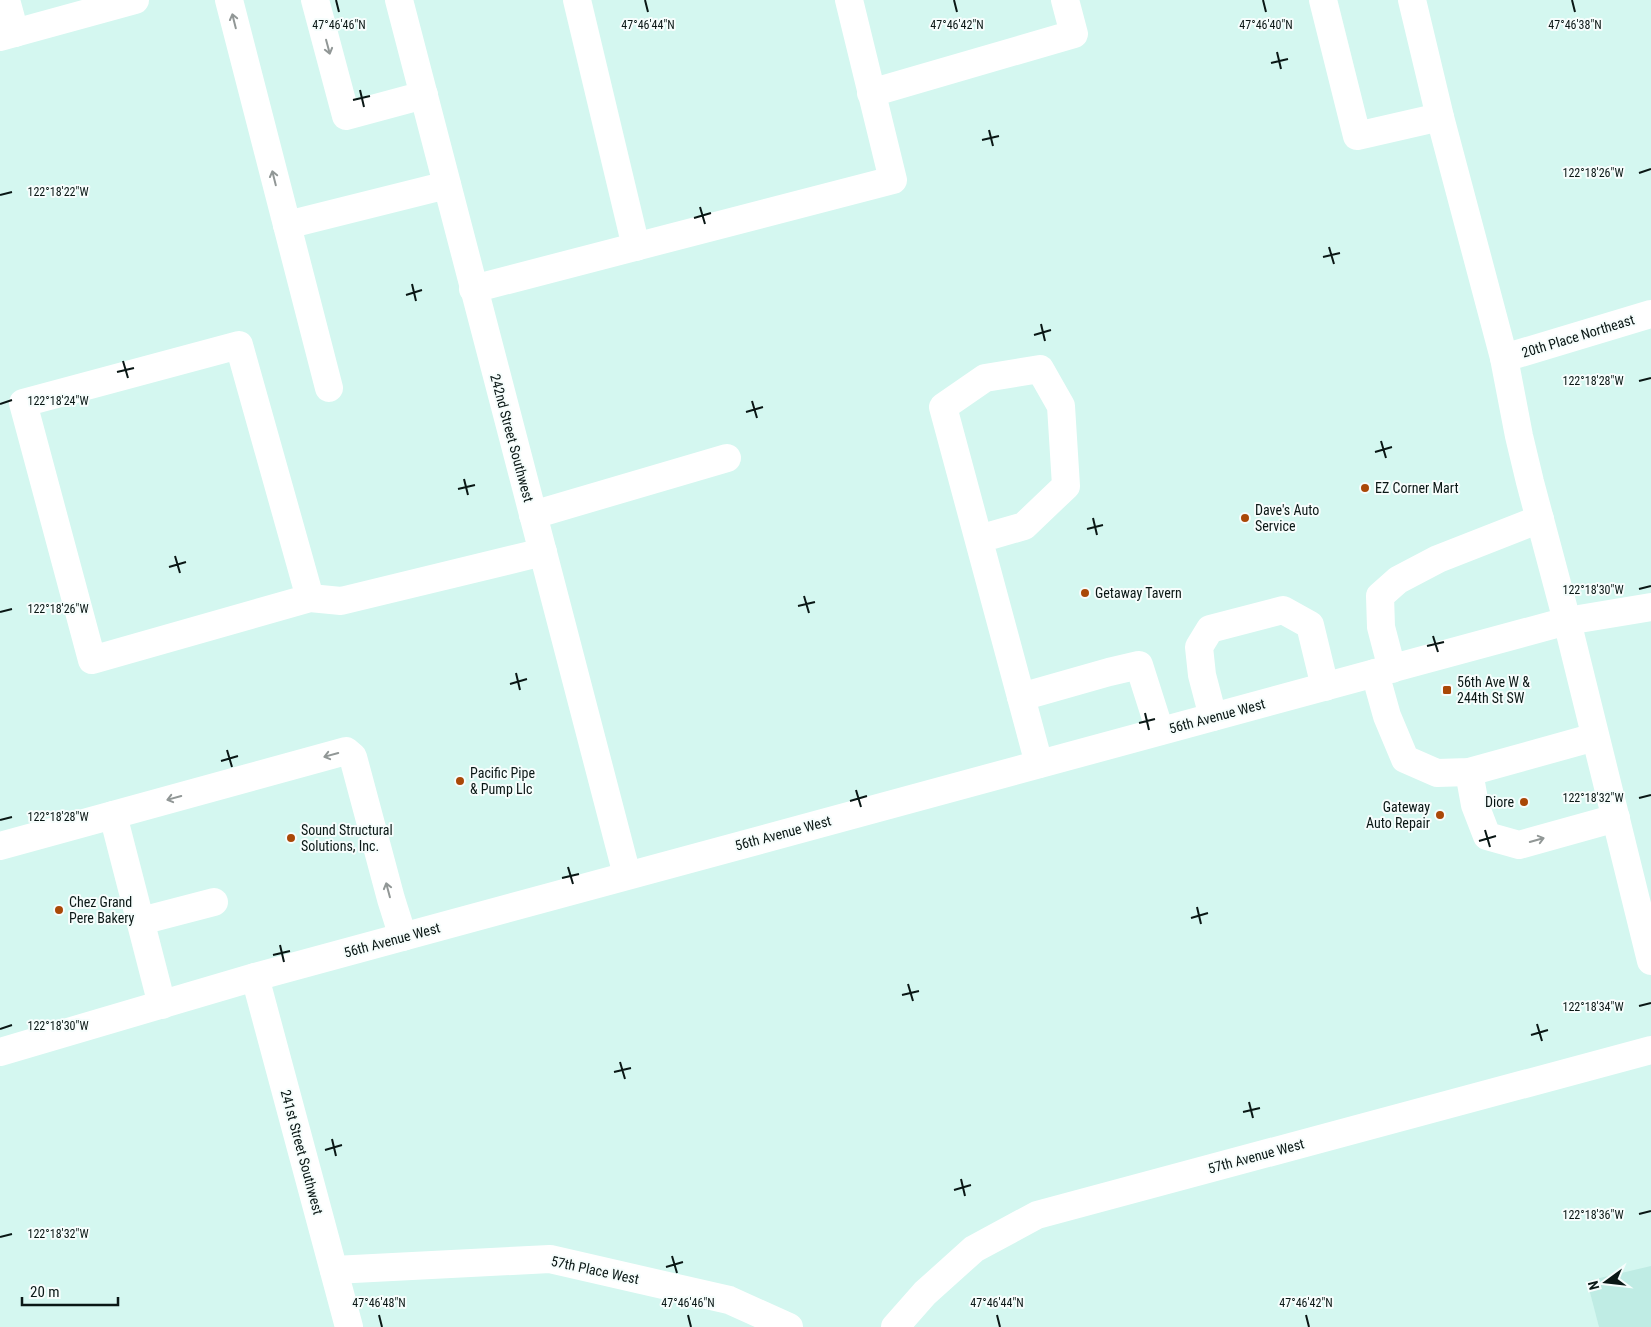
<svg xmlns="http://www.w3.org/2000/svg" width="1651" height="1327" viewBox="0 0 1651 1327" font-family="'Roboto Condensed',sans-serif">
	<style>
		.built { fill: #bfece4 }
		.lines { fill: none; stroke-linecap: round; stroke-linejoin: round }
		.minor { stroke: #fff; stroke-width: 28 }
		.major { stroke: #fff; stroke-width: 28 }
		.oneway { stroke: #919796 }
		.ticks { fill: none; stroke: #0a1715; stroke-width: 2 }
		.poi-dot { fill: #aa4807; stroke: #f6fdfc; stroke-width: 2 }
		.labels { text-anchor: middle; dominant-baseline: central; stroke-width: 4; stroke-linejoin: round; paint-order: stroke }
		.street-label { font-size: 14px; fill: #0a1715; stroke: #f6fdfc }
		.poi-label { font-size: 14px; fill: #0a1715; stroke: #f6fdfc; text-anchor: start }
		.ticks-label { font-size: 12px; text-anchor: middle; fill: #0a1715; stroke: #f6fdfc; stroke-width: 4; stroke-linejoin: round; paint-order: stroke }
	</style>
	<rect width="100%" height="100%" fill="#d4f7f0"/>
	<path class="built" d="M 1651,1266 L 1651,1327 L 1599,1327 L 1587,1281 Z"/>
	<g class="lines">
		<g class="minor">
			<path d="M 6,0 L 15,33"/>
			<path d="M 229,0 L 329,388"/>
			<path d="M 315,0 L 346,116 L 424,95"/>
			<path d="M 399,0 L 627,875"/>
			<path d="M 577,0 L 636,247"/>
			<path d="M 1323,0 L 1357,136 L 1440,117"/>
			<path d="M 0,37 L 135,0"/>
			<path d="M 871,93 L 1074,34 L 1065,0"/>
			<path d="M 287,225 L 447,185"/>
			<path d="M 473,289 L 893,180 L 849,0"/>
			<path d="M 1504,358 L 1651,314"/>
			<path d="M 533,515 L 727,458"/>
			<path d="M 979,539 L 1024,526 L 1066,486 L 1061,406 L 1040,369 L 985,378 L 943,407 L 1039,764"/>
			<path d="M 310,598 L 239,345 L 23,403 L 92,660 L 310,598 L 341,601 L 543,552"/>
			<path d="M 1567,621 L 1651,607"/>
			<path d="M 1392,669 L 1381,627 L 1380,596 L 1398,580 L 1438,559 L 1540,519"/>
			<path d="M 1375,673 L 1387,716 L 1405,759 L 1437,773 L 1469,772 L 1595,737"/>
			<path d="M 1021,697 L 1109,672 L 1139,665 L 1160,731"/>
			<path d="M 1213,717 L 1202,675 L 1199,647 L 1210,629 L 1283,610 L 1310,625 L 1325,687"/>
			<path d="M 1469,772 L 1475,805 L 1487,836 L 1519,845 L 1616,818"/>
			<path d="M 113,815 L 162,1005"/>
			<path d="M 0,846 L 346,751 L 353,757 L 391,899 L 403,937"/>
			<path d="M 141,921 L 214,902"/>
			<path d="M 255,977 L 349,1327"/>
			<path d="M 334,1270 L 550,1259 L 729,1300 L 789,1327"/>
			<path d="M 895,1327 L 925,1293 L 974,1249 L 1037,1215 L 1651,1050"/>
		</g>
		<g class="major">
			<path d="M 1412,0 L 1440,117 L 1504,358 L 1519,436 L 1530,482 L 1567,621 L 1651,961"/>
			<path d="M 0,1052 L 255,977 L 1567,621"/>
		</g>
	</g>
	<defs><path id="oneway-shaft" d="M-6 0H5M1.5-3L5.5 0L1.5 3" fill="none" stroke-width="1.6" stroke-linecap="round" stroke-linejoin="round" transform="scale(1.25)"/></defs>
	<g class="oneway">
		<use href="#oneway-shaft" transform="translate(234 21) rotate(-104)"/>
		<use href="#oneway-shaft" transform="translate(328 47) rotate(75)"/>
		<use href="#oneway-shaft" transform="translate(274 178) rotate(-104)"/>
		<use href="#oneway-shaft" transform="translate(331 755) rotate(165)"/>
		<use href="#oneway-shaft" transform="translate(174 798) rotate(165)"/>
		<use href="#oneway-shaft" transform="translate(1537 840) rotate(-16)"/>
		<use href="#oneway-shaft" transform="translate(388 890) rotate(-105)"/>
	</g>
	<path class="ticks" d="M 336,0 L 339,12M 645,0 L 648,12M 954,0 L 957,12M 1263,0 L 1266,12M 1572,0 L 1575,12M 1277,52 L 1281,69M 1271,63 L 1288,59M 360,90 L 364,107M 353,100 L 370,96M 989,130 L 993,146M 982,140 L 999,136M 1639,173 L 1651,169M 0,195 L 12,192M 700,207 L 705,224M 694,218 L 711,213M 1329,247 L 1334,264M 1323,257 L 1340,253M 412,284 L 416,301M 406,295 L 422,290M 1041,324 L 1045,341M 1034,335 L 1051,330M 123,361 L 128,378M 117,372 L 134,368M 1639,381 L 1651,378M 752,401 L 757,418M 0,404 L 12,400M 746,412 L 763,407M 1381,441 L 1386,458M 1375,452 L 1392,447M 464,479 L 468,495M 458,489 L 475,485M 1093,518 L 1097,535M 1087,529 L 1103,525M 175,556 L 180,573M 169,567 L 186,562M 1639,589 L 1651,586M 804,596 L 809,613M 798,606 L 815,602M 0,612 L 12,609M 1433,636 L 1438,652M 1427,646 L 1444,642M 516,673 L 520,690M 510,684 L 527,679M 1145,713 L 1149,730M 1139,723 L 1155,719M 227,750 L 232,767M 221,761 L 238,756M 856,790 L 861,807M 1639,798 L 1651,795M 850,801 L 867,796M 0,820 L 12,817M 1485,830 L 1490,847M 1479,841 L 1496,836M 568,867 L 573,884M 562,878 L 579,874M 1197,907 L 1201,924M 1191,918 L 1208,913M 280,945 L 284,962M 273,955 L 290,951M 908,984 L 913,1001M 902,995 L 919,991M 1639,1006 L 1651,1003M 1537,1024 L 1542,1041M 0,1029 L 12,1025M 1531,1035 L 1548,1030M 620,1062 L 625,1079M 614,1072 L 631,1068M 1249,1102 L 1253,1118M 1243,1112 L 1260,1108M 332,1139 L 336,1156M 325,1150 L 342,1145M 961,1179 L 965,1196M 954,1190 L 971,1185M 1639,1214 L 1651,1211M 0,1237 L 12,1234M 672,1256 L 677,1273M 666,1267 L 683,1262M 379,1315 L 382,1327M 688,1315 L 691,1327M 997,1315 L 1000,1327M 1306,1315 L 1309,1327"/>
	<g class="poi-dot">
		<circle cx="1365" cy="488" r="5"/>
		<circle cx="1245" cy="518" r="5"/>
		<circle cx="1085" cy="593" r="5"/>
		<rect x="1442" y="685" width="10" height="10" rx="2.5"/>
		<circle cx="460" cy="781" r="5"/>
		<circle cx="1524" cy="802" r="5"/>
		<circle cx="1440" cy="815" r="5"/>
		<circle cx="291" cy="838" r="5"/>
		<circle cx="59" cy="910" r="5"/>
	</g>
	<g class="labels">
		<g class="street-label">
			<text transform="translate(1578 336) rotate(-17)">20th Place Northeast</text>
			<text transform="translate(512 438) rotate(75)">242nd Street Southwest</text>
			<text transform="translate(1217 716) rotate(-15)">56th Avenue West</text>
			<text transform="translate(783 833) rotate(-15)">56th Avenue West</text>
			<text transform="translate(392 940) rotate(-15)">56th Avenue West</text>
			<text transform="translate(302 1152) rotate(75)">241st Street Southwest</text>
			<text transform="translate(1256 1156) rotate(-15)">57th Avenue West</text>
			<text transform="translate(595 1270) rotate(12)">57th Place West</text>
		</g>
		<g class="poi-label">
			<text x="1375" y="488">EZ Corner Mart</text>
			<text x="1255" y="510">Dave's Auto<tspan x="1255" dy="16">Service</tspan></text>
			<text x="1095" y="593">Getaway Tavern</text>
			<text x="1457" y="682">56th Ave W &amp;<tspan x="1457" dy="16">244th St SW</tspan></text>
			<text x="470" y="773">Pacific Pipe<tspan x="470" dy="16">&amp; Pump Llc</tspan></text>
			<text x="1514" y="802" text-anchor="end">Diore</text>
			<text x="1430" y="807" text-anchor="end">Gateway<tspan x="1430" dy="16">Auto Repair</tspan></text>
			<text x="301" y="830">Sound Structural<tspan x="301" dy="16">Solutions, Inc.</tspan></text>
			<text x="69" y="902">Chez Grand<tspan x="69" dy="16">Pere Bakery</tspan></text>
		</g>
	</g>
	<g class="ticks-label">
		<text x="1266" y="29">47°46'40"N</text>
		<text x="339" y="29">47°46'46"N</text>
		<text x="648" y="29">47°46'44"N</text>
		<text x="957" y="29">47°46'42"N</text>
		<text x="1575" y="29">47°46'38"N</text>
		<text x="1593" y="177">122°18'26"W</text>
		<text x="58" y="196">122°18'22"W</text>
		<text x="1593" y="385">122°18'28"W</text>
		<text x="58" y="405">122°18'24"W</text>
		<text x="1593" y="594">122°18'30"W</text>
		<text x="58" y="613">122°18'26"W</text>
		<text x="1593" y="802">122°18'32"W</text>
		<text x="58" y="821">122°18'28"W</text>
		<text x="1593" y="1011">122°18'34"W</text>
		<text x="58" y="1030">122°18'30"W</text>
		<text x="1593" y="1219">122°18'36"W</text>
		<text x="58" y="1238">122°18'32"W</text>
		<text x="379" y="1307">47°46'48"N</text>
		<text x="688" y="1307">47°46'46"N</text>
		<text x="997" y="1307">47°46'44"N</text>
		<text x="1306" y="1307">47°46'42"N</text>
	</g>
	<g transform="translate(1606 1282) rotate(255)" stroke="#f6fdfc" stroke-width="4" paint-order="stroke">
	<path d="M0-4L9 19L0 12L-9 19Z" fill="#0a1715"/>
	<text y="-8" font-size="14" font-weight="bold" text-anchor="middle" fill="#0a1715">N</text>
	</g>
	<path d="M22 1297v8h96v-8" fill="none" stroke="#0a1715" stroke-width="2.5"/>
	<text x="30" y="1297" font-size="15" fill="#0a1715" stroke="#f6fdfc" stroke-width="4" paint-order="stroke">20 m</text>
</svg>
